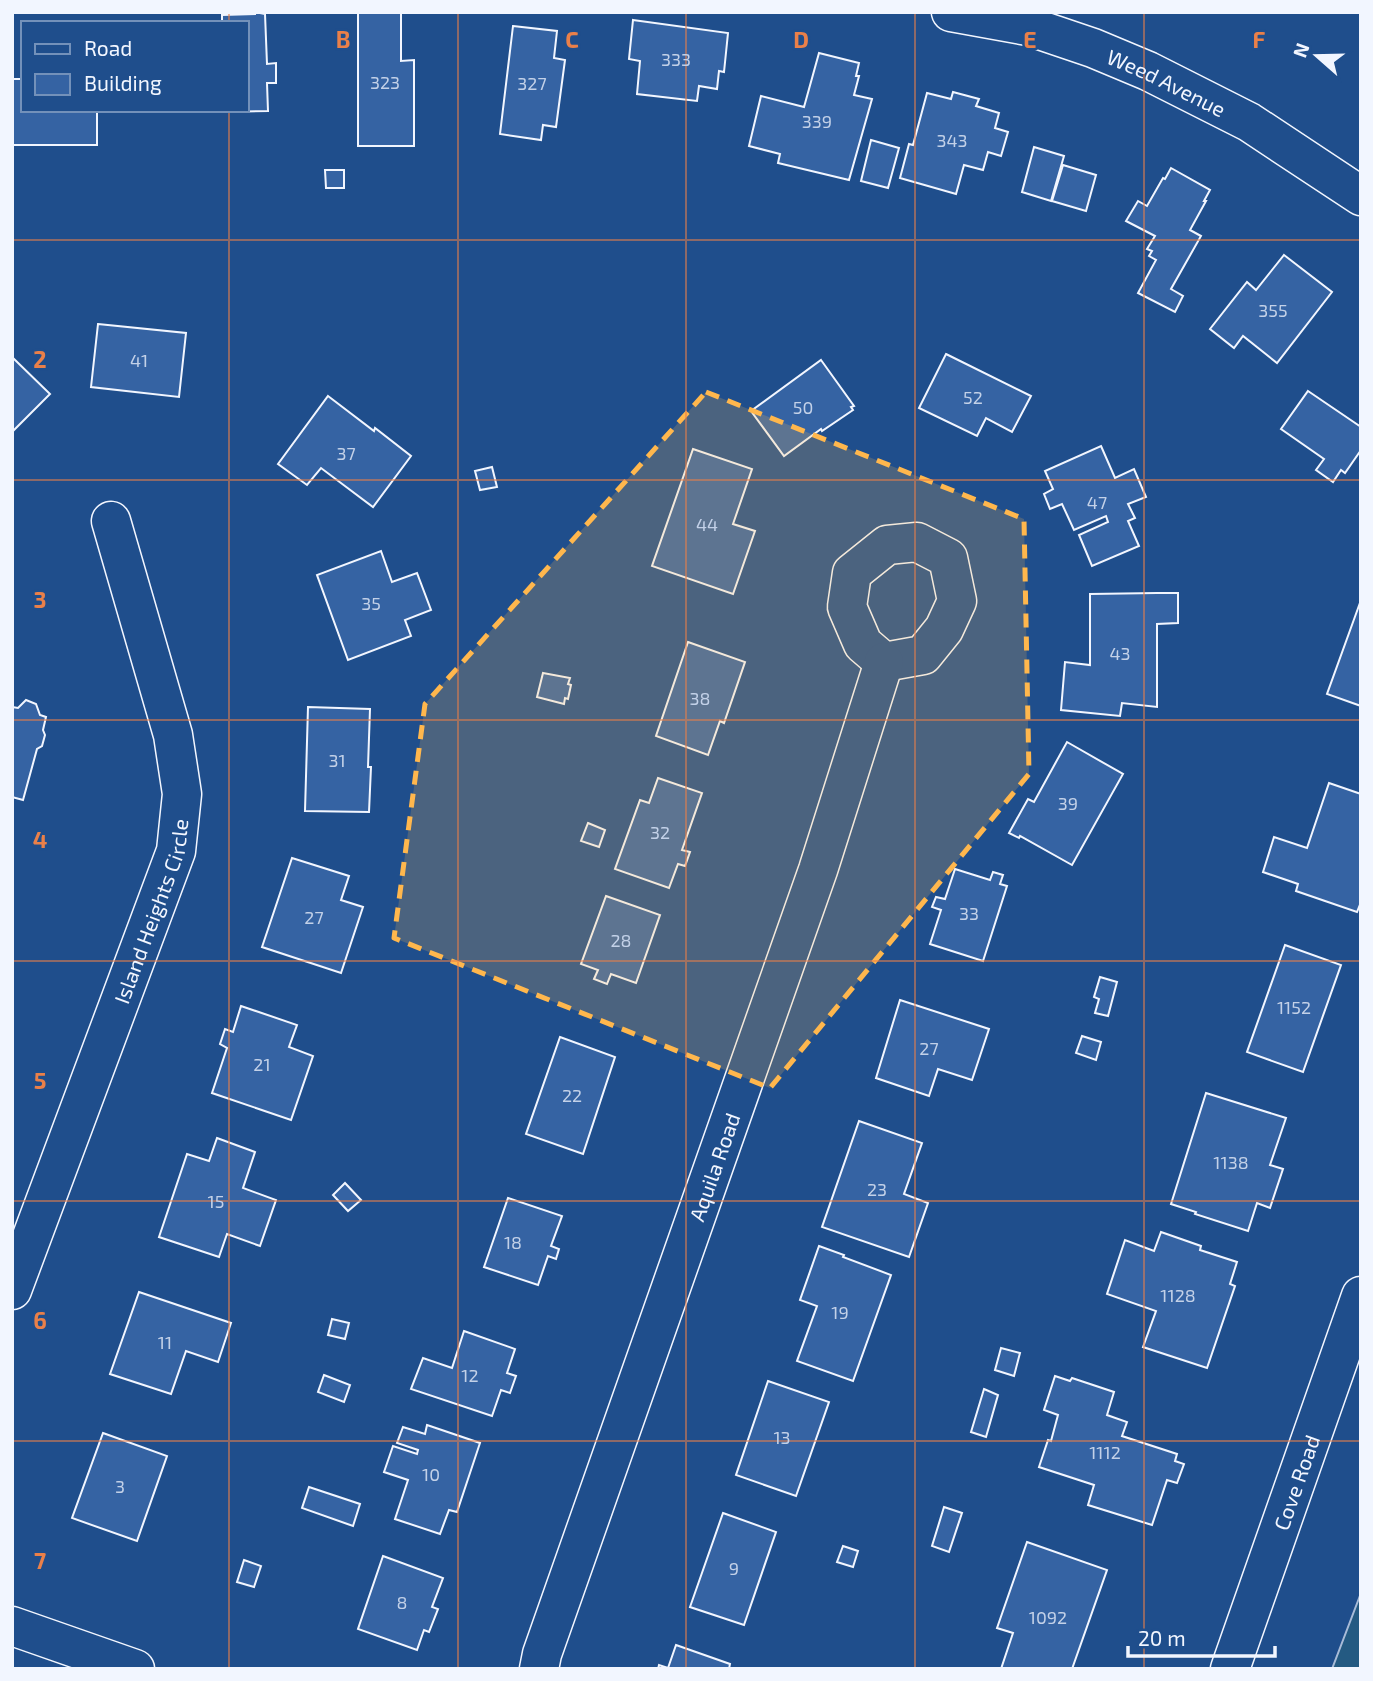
<svg xmlns="http://www.w3.org/2000/svg" width="1373" height="1681" viewBox="0 0 1373 1681" font-family="'Exo 2',sans-serif">
	<style>
		.green { fill: #245a82; stroke: #a8bbd7; stroke-width: 2 }
		.building { fill: #3563a3; stroke: #f2f6ff; stroke-width: 2 }
		.lines { fill: none; stroke-linecap: round; stroke-linejoin: round }
		.minor-casing { stroke: #f2f6ff; stroke-width: 41 }
		.tertiary-casing { stroke: #f2f6ff; stroke-width: 41 }
		.minor { stroke: #1f4e8c; stroke-width: 38 }
		.tertiary { stroke: #1f4e8c; stroke-width: 38 }
		.marked { fill: #ffb74d; fill-opacity: 0.2; stroke: #ffb74d; stroke-width: 5; stroke-dasharray: 14 9; stroke-linejoin: round }
		.grid { fill: none; stroke: #ea8049; stroke-width: 2; stroke-opacity: 0.55 }
		.labels { text-anchor: middle; dominant-baseline: central; stroke-width: 5; stroke-linejoin: round; paint-order: stroke }
		.number-label { font-size: 18px; fill: #c3d1e8 }
		.street-label { font-size: 21px; fill: #f2f6ff; stroke: #1f4e8c }
		.grid-label { font-size: 23px; text-anchor: middle; font-weight: bold; fill: #ea8049; stroke: #1f4e8c; stroke-width: 5; stroke-linejoin: round; paint-order: stroke }
	</style>
	<rect width="100%" height="100%" fill="#1f4e8c"/>
	<path class="green" d="M 1361,1593 L 1361,1669 L 1332,1669 Z"/>
	<g class="building">
		<path d="M 255,12 L 265,14 L 267,64 L 276,63 L 276,83 L 267,83 L 268,111 L 225,112 L 225,110 L 247,110 L 247,23 L 222,23 L 222,15 L 255,14 Z"/>
		<path d="M 358,13 L 401,13 L 401,61 L 414,60 L 414,146 L 358,146 Z"/>
		<path d="M 633,20 L 728,33 L 724,72 L 719,71 L 717,89 L 699,86 L 697,101 L 637,94 L 640,61 L 629,59 Z"/>
		<path d="M 513,26 L 557,31 L 554,58 L 565,60 L 556,127 L 543,125 L 541,140 L 500,134 Z"/>
		<path d="M 819,53 L 859,63 L 856,76 L 859,76 L 854,95 L 872,99 L 849,180 L 778,163 L 780,154 L 749,146 L 761,96 L 804,107 Z"/>
		<path d="M 12,79 L 23,79 L 23,110 L 97,110 L 97,145 L 12,145 Z"/>
		<path d="M 953,92 L 979,99 L 976,106 L 999,113 L 995,128 L 1008,132 L 1001,156 L 988,152 L 983,170 L 964,165 L 956,194 L 900,178 L 909,144 L 913,145 L 927,93 L 951,99 Z"/>
		<path d="M 871,140 L 899,148 L 888,188 L 861,181 Z"/>
		<path d="M 1034,147 L 1064,156 L 1051,201 L 1022,192 Z"/>
		<path d="M 1063,165 L 1096,175 L 1086,211 L 1052,201 Z"/>
		<path d="M 1171,168 L 1210,190 L 1204,201 L 1206,201 L 1190,230 L 1201,236 L 1171,289 L 1183,296 L 1175,312 L 1138,293 L 1156,260 L 1149,256 L 1152,251 L 1147,249 L 1155,236 L 1126,221 L 1138,201 L 1147,206 L 1163,178 L 1165,179 Z"/>
		<path d="M 325,170 L 344,170 L 344,188 L 326,188 Z"/>
		<path d="M 1284,255 L 1332,292 L 1277,363 L 1243,336 L 1234,348 L 1210,329 L 1247,282 L 1256,290 Z"/>
		<path d="M 98,324 L 186,333 L 179,397 L 91,387 Z"/>
		<path d="M 946,354 L 1031,396 L 1012,432 L 986,418 L 977,436 L 919,408 Z"/>
		<path d="M 12,357 L 50,394 L 12,432 Z"/>
		<path d="M 821,360 L 854,406 L 851,407 L 853,410 L 822,431 L 821,429 L 784,456 L 751,411 Z"/>
		<path d="M 1308,391 L 1361,427 L 1361,450 L 1345,473 L 1341,470 L 1333,482 L 1316,470 L 1324,459 L 1281,429 Z"/>
		<path d="M 328,396 L 374,431 L 375,428 L 411,456 L 373,507 L 321,468 L 307,485 L 278,464 Z"/>
		<path d="M 1101,446 L 1115,478 L 1134,469 L 1146,497 L 1128,504 L 1135,518 L 1128,521 L 1139,546 L 1092,566 L 1079,535 L 1108,522 L 1106,516 L 1074,530 L 1062,504 L 1050,509 L 1044,494 L 1053,489 L 1045,471 Z"/>
		<path d="M 693,449 L 752,469 L 733,524 L 755,531 L 733,594 L 652,566 Z"/>
		<path d="M 492,467 L 497,487 L 480,490 L 475,471 Z"/>
		<path d="M 381,551 L 392,582 L 417,573 L 431,610 L 405,620 L 411,636 L 348,660 L 317,575 Z"/>
		<path d="M 1157,593 L 1178,593 L 1178,623 L 1157,624 L 1157,707 L 1122,703 L 1120,716 L 1061,710 L 1065,662 L 1090,665 L 1090,594 Z"/>
		<path d="M 1361,600 L 1361,706 L 1327,694 Z"/>
		<path d="M 688,642 L 745,662 L 724,723 L 720,721 L 708,755 L 656,736 Z"/>
		<path d="M 543,673 L 570,678 L 568,684 L 571,685 L 568,699 L 565,698 L 564,704 L 537,697 Z"/>
		<path d="M 26,700 L 36,704 L 40,715 L 46,717 L 43,730 L 45,735 L 42,746 L 37,749 L 23,800 L 12,797 L 12,707 L 18,708 Z"/>
		<path d="M 308,707 L 370,709 L 368,767 L 371,767 L 369,812 L 305,811 Z"/>
		<path d="M 1067,742 L 1123,774 L 1072,865 L 1020,836 L 1019,838 L 1009,833 L 1028,799 L 1034,802 Z"/>
		<path d="M 658,778 L 702,793 L 682,850 L 690,852 L 685,866 L 678,864 L 669,888 L 615,869 L 640,800 L 649,803 Z"/>
		<path d="M 1329,783 L 1361,794 L 1361,902 L 1357,912 L 1296,891 L 1298,884 L 1263,872 L 1274,837 L 1307,848 Z"/>
		<path d="M 588,823 L 605,830 L 599,847 L 581,841 Z"/>
		<path d="M 292,858 L 349,876 L 341,900 L 363,907 L 341,973 L 262,947 Z"/>
		<path d="M 955,869 L 990,880 L 993,872 L 1003,875 L 1000,884 L 1007,886 L 983,961 L 930,944 L 941,910 L 932,907 L 936,897 L 945,899 Z"/>
		<path d="M 606,896 L 660,915 L 636,983 L 611,974 L 607,984 L 594,979 L 598,970 L 581,964 Z"/>
		<path d="M 1285,945 L 1341,965 L 1303,1072 L 1247,1052 Z"/>
		<path d="M 1100,977 L 1117,982 L 1108,1016 L 1095,1013 L 1099,999 L 1094,997 Z"/>
		<path d="M 900,1000 L 989,1029 L 972,1080 L 938,1069 L 929,1096 L 876,1078 Z"/>
		<path d="M 241,1006 L 297,1025 L 289,1047 L 313,1056 L 291,1120 L 212,1093 L 227,1048 L 220,1044 L 225,1029 L 233,1032 Z"/>
		<path d="M 1082,1036 L 1101,1042 L 1096,1060 L 1076,1053 Z"/>
		<path d="M 560,1037 L 615,1057 L 583,1154 L 526,1134 Z"/>
		<path d="M 1206,1093 L 1286,1118 L 1270,1165 L 1283,1169 L 1270,1208 L 1257,1203 L 1248,1231 L 1195,1214 L 1196,1212 L 1171,1204 Z"/>
		<path d="M 859,1121 L 922,1143 L 904,1194 L 928,1203 L 909,1257 L 822,1227 Z"/>
		<path d="M 217,1138 L 255,1152 L 243,1188 L 276,1200 L 260,1246 L 227,1234 L 219,1257 L 159,1237 L 187,1154 L 209,1161 Z"/>
		<path d="M 345,1183 L 361,1200 L 348,1211 L 333,1195 Z"/>
		<path d="M 508,1198 L 562,1216 L 551,1246 L 559,1249 L 556,1259 L 548,1256 L 538,1285 L 484,1267 Z"/>
		<path d="M 1161,1232 L 1201,1246 L 1200,1250 L 1237,1262 L 1230,1284 L 1235,1286 L 1207,1368 L 1143,1347 L 1156,1311 L 1107,1294 L 1125,1240 L 1154,1251 Z"/>
		<path d="M 819,1246 L 844,1255 L 843,1257 L 891,1275 L 853,1381 L 797,1361 L 817,1306 L 800,1300 Z"/>
		<path d="M 139,1292 L 231,1323 L 218,1362 L 186,1351 L 171,1394 L 110,1374 Z"/>
		<path d="M 332,1319 L 349,1323 L 345,1339 L 328,1335 Z"/>
		<path d="M 464,1331 L 515,1349 L 507,1373 L 516,1376 L 510,1393 L 501,1390 L 492,1416 L 411,1389 L 423,1358 L 452,1368 Z"/>
		<path d="M 1001,1348 L 1020,1353 L 1014,1376 L 995,1370 Z"/>
		<path d="M 324,1375 L 350,1385 L 344,1402 L 318,1392 Z"/>
		<path d="M 1055,1376 L 1070,1381 L 1072,1378 L 1114,1392 L 1107,1415 L 1127,1422 L 1122,1436 L 1177,1454 L 1175,1461 L 1184,1464 L 1177,1483 L 1167,1480 L 1152,1525 L 1088,1505 L 1094,1485 L 1039,1467 L 1048,1440 L 1051,1441 L 1058,1415 L 1044,1410 Z"/>
		<path d="M 768,1381 L 829,1402 L 796,1496 L 736,1475 Z"/>
		<path d="M 984,1389 L 998,1395 L 986,1437 L 971,1432 Z"/>
		<path d="M 427,1425 L 480,1443 L 457,1512 L 449,1510 L 440,1534 L 395,1519 L 408,1480 L 384,1472 L 393,1446 L 417,1454 L 418,1450 L 397,1443 L 403,1427 L 425,1434 Z"/>
		<path d="M 103,1433 L 167,1456 L 137,1541 L 72,1518 Z"/>
		<path d="M 309,1487 L 360,1504 L 353,1526 L 302,1508 Z"/>
		<path d="M 944,1507 L 962,1513 L 949,1552 L 932,1546 Z"/>
		<path d="M 723,1513 L 776,1532 L 744,1625 L 690,1607 Z"/>
		<path d="M 1027,1542 L 1107,1570 L 1072,1669 L 1001,1669 L 1013,1633 L 997,1628 Z"/>
		<path d="M 843,1546 L 858,1551 L 853,1567 L 837,1562 Z"/>
		<path d="M 383,1556 L 443,1578 L 432,1607 L 438,1609 L 429,1632 L 424,1630 L 417,1650 L 358,1629 Z"/>
		<path d="M 244,1560 L 261,1566 L 254,1587 L 237,1582 Z"/>
		<path d="M 676,1645 L 730,1664 L 729,1669 L 658,1669 L 659,1665 L 668,1668 Z"/>
	</g>
	<g class="lines">
		<g class="minor-casing">
			<g id="minor">
				<path d="M 917,542 L 948,558 L 957,601 L 944,629 L 923,655 L 884,662 L 863,644 L 847,607 L 852,573 L 887,545 Z"/>
				<path id="s1" d="M 12,1290 L 176,851 L 182,794 L 173,735 L 111,521"/>
				<path d="M 12,1626 L 135,1669"/>
				<path id="s2" d="M 539,1669 L 542,1654 L 818,870 L 884,662"/>
			</g>
		</g>
		<g class="tertiary-casing">
			<g id="tertiary">
				<path id="s3" d="M 951,12 L 1028,26 L 1093,48 L 1148,71 L 1249,122 L 1361,196"/>
				<path id="s4" d="M 1230,1669 L 1361,1296"/>
			</g>
		</g>
		<use href="#minor" class="minor"/>
		<use href="#tertiary" class="tertiary"/>
	</g>
	<path class="marked" d="M 706,392 L 1024,519 L 1029,774 L 770,1088 L 394,938 L 425,704 Z"/>
	<path class="grid" d="M 229,12 L 229,23M 458,12 L 458,1669M 686,12 L 686,1669M 915,12 L 915,1669M 1144,12 L 1144,1669M 229,110 L 229,1669M 12,240 L 1361,240M 12,480 L 1361,480M 12,720 L 1361,720M 12,961 L 1361,961M 12,1201 L 1361,1201M 12,1441 L 1361,1441"/>
	<g class="labels">
		<g class="number-label">
			<text x="676" y="59">333</text>
			<text x="385" y="82">323</text>
			<text x="532" y="83">327</text>
			<text x="817" y="121">339</text>
			<text x="952" y="140">343</text>
			<text x="1273" y="310">355</text>
			<text x="139" y="360">41</text>
			<text x="973" y="397">52</text>
			<text x="803" y="407">50</text>
			<text x="346" y="453">37</text>
			<text x="1097" y="502">47</text>
			<text x="707" y="524">44</text>
			<text x="371" y="603">35</text>
			<text x="1120" y="653">43</text>
			<text x="700" y="698">38</text>
			<text x="337" y="760">31</text>
			<text x="1068" y="803">39</text>
			<text x="660" y="832">32</text>
			<text x="969" y="913">33</text>
			<text x="314" y="917">27</text>
			<text x="621" y="940">28</text>
			<text x="1294" y="1007">1152</text>
			<text x="929" y="1048">27</text>
			<text x="262" y="1064">21</text>
			<text x="572" y="1095">22</text>
			<text x="1231" y="1162">1138</text>
			<text x="877" y="1189">23</text>
			<text x="216" y="1201">15</text>
			<text x="513" y="1242">18</text>
			<text x="1178" y="1295">1128</text>
			<text x="840" y="1312">19</text>
			<text x="165" y="1342">11</text>
			<text x="470" y="1375">12</text>
			<text x="782" y="1437">13</text>
			<text x="1105" y="1452">1112</text>
			<text x="431" y="1474">10</text>
			<text x="120" y="1486">3</text>
			<text x="734" y="1568">9</text>
			<text x="402" y="1602">8</text>
			<text x="1048" y="1617">1092</text>
		</g>
		<g class="street-label">
			<text stroke="none"><textPath href="#s3" startOffset="228">Weed Avenue</textPath></text>
			<text stroke="none"><textPath href="#s1" startOffset="404">Island Heights Circle</textPath></text>
			<text stroke="none"><textPath href="#s2" startOffset="532">Aquila Road</textPath></text>
			<text stroke="none"><textPath href="#s4" startOffset="198">Cove Road</textPath></text>
		</g>
	</g>
	<g class="grid-label">
		<text x="343" y="48">B</text>
		<text x="572" y="48">C</text>
		<text x="801" y="48">D</text>
		<text x="1030" y="48">E</text>
		<text x="1259" y="48">F</text>
		<text x="40" y="368">2</text>
		<text x="40" y="608">3</text>
		<text x="40" y="848">4</text>
		<text x="40" y="1089">5</text>
		<text x="40" y="1329">6</text>
		<text x="40" y="1569">7</text>
	</g>
	<rect width="1373" height="1681" fill="none" stroke="#f2f6ff" stroke-width="28"/>
	<rect x="21" y="21" width="228" height="91" fill="#1f4e8c" stroke="#7391ba" stroke-width="2"/>
	<rect x="35" y="44" width="35" height="10" fill="#1f4e8c" stroke="#7391ba" stroke-width="2"/>
	<text x="84" y="56" font-size="21" fill="#f2f6ff">Road</text>
	<rect x="35" y="74" width="35" height="21" fill="#3563a3" stroke="#7391ba" stroke-width="2"/>
	<text x="84" y="91" font-size="21" fill="#f2f6ff">Building</text>
	<g transform="translate(1317 56) rotate(290)" stroke="#1f4e8c" stroke-width="5" paint-order="stroke">
	<path d="M0-5L12 26L0 18L-12 26Z" fill="#f2f6ff"/>
	<text y="-10" font-size="19" font-weight="bold" text-anchor="middle" fill="#f2f6ff">N</text>
	</g>
	<path d="M1128 1646v10h147v-10" fill="none" stroke="#f2f6ff" stroke-width="3.5"/>
	<text x="1138" y="1646" font-size="21" fill="#f2f6ff" stroke="#1f4e8c" stroke-width="5" paint-order="stroke">20 m</text>
</svg>
